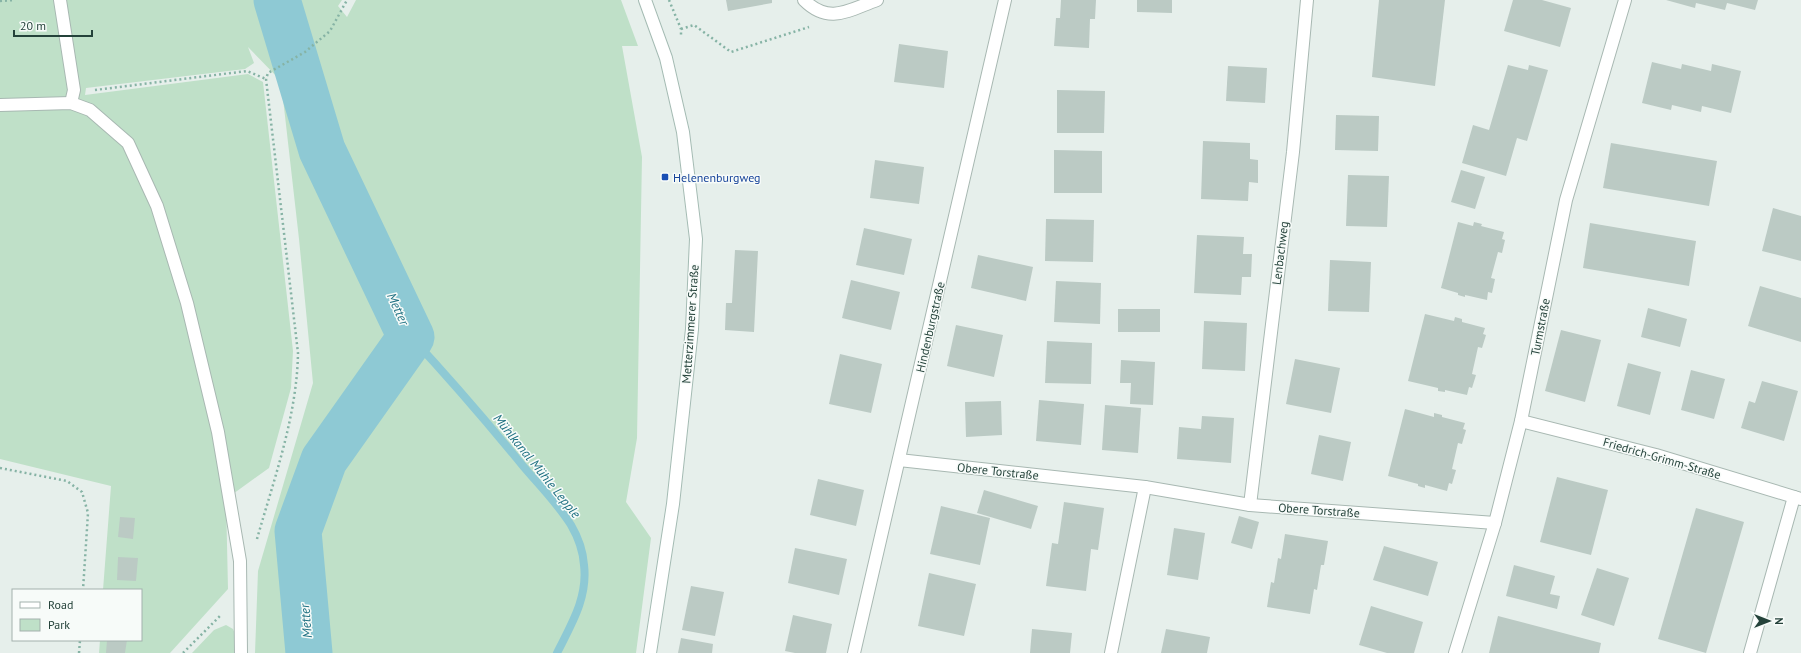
<svg xmlns="http://www.w3.org/2000/svg" width="1801" height="653" viewBox="0 0 1801 653" font-family="'PT Sans',sans-serif">
	<style>
		.green { fill: #bfe0c8 }
		.lines { fill: none; stroke-linecap: round; stroke-linejoin: round }
		.stream { stroke: #8ec9d4; stroke-width: 8 }
		.river { stroke: #8ec9d4; stroke-width: 47 }
		.building { fill: #bbcac4 }
		.service-casing { stroke: #a8b8b2; stroke-width: 14 }
		.minor-casing { stroke: #a8b8b2; stroke-width: 14 }
		.secondary-casing { stroke: #a4bbb3; stroke-width: 14 }
		.path { stroke: #86b3a5; stroke-width: 2.5; stroke-dasharray: 2 3; stroke-linecap: butt }
		.service { stroke: #fff; stroke-width: 12 }
		.minor { stroke: #fff; stroke-width: 12 }
		.secondary { stroke: #fff; stroke-width: 12 }
		.transit-dot { fill: #1a4fb4; stroke: #f7fbf9; stroke-width: 1.5 }
		.labels { text-anchor: middle; dominant-baseline: central; stroke-width: 3; stroke-linejoin: round; paint-order: stroke }
		.transit-label { font-size: 12px; fill: #164399; stroke: #f7fbf9; text-anchor: start }
		.street-label { font-size: 12px; fill: #24423a; stroke: #f7fbf9 }
		.water-label { font-size: 13px; font-style: italic; fill: #1c6f80; stroke: #f7fbf9 }
	</style>
	<rect width="100%" height="100%" fill="#e6efeb"/>
	<g class="green">
		<path d="M 0,0 L 342,0 L 338,6 L 347,17 L 356,0 L 621,0 L 638,46 L 622,46 L 642,157 L 637,438 L 626,502 L 651,538 L 636,653 L 255,653 L 258,571 L 313,383 L 299,239 L 281,81 L 248,47 L 254,63 L 245,69 L 86,88 L 85,95 L 248,74 L 263,82 L 293,351 L 291,388 L 269,468 L 226,499 L 228,589 L 170,653 L 99,653 L 100,640 L 141,640 L 141,590 L 103,590 L 111,486 L 0,459 Z"/>
		<path d="M 226,625 L 233,629 L 237,639 L 236,653 L 192,653 L 214,630 Z"/>
	</g>
	<g class="lines">
		<path class="stream" d="M 411,337 C 450,379 487,422 523,466 C 539,485 558,504 571,525 C 578,537 583,550 584,565 C 588,598 571,625 557,653"/>
		<path class="river" d="M 277,0 L 322,150 L 411,337 L 324,460 L 298,531 L 309,653"/>
	</g>
	<g class="building">
		<path d="M 726,0 L 772,0 L 772,3 L 728,11 Z"/>
		<path d="M 1061,0 L 1096,0 L 1095,19 L 1090,19 L 1089,48 L 1054,46 L 1056,18 L 1060,18 Z"/>
		<path d="M 1137,0 L 1172,0 L 1172,13 L 1137,12 Z"/>
		<path d="M 1379,0 L 1445,0 L 1435,86 L 1372,77 Z"/>
		<path d="M 1513,0 L 1542,0 L 1571,8 L 1560,47 L 1504,31 Z"/>
		<path d="M 1666,0 L 1758,0 L 1755,10 L 1727,3 L 1725,10 L 1696,3 L 1695,8 Z"/>
		<path d="M 899,44 L 948,51 L 944,88 L 894,82 Z"/>
		<path d="M 1652,62 L 1681,69 L 1682,64 L 1711,71 L 1712,64 L 1741,71 L 1731,113 L 1702,106 L 1701,112 L 1672,105 L 1671,110 L 1642,103 Z"/>
		<path d="M 1508,65 L 1528,70 L 1529,65 L 1548,70 L 1527,141 L 1517,138 L 1506,176 L 1462,163 L 1473,125 L 1489,130 Z"/>
		<path d="M 1228,66 L 1267,68 L 1265,103 L 1226,101 Z"/>
		<path d="M 1057,90 L 1105,91 L 1104,133 L 1057,133 Z"/>
		<path d="M 1336,115 L 1379,116 L 1378,151 L 1335,150 Z"/>
		<path d="M 1203,141 L 1250,143 L 1250,159 L 1258,160 L 1258,183 L 1249,182 L 1248,201 L 1201,199 Z"/>
		<path d="M 1611,143 L 1717,161 L 1709,206 L 1603,188 Z"/>
		<path d="M 1054,150 L 1102,151 L 1102,193 L 1054,193 Z"/>
		<path d="M 875,160 L 924,167 L 919,204 L 870,198 Z"/>
		<path d="M 1461,170 L 1485,177 L 1475,209 L 1451,202 Z"/>
		<path d="M 1348,175 L 1389,176 L 1387,227 L 1346,226 Z"/>
		<path d="M 1773,208 L 1801,216 L 1801,261 L 1762,251 Z"/>
		<path d="M 1046,219 L 1094,220 L 1093,262 L 1045,261 Z"/>
		<path d="M 1458,222 L 1473,226 L 1474,222 L 1482,224 L 1481,226 L 1504,232 L 1502,239 L 1505,240 L 1502,253 L 1498,252 L 1491,278 L 1495,279 L 1492,293 L 1488,292 L 1487,300 L 1465,295 L 1465,297 L 1458,295 L 1458,293 L 1441,288 Z"/>
		<path d="M 1590,223 L 1696,241 L 1689,286 L 1583,268 Z"/>
		<path d="M 864,228 L 912,239 L 904,275 L 856,265 Z"/>
		<path d="M 1197,235 L 1244,237 L 1243,254 L 1252,254 L 1251,277 L 1242,277 L 1241,295 L 1194,293 Z"/>
		<path d="M 735,250 L 758,251 L 754,332 L 725,330 L 726,303 L 732,303 Z"/>
		<path d="M 978,255 L 1033,267 L 1026,301 L 971,288 Z"/>
		<path d="M 1330,260 L 1371,262 L 1369,312 L 1328,311 Z"/>
		<path d="M 851,280 L 900,292 L 891,330 L 842,318 Z"/>
		<path d="M 1056,281 L 1101,283 L 1100,324 L 1054,322 Z"/>
		<path d="M 1760,286 L 1801,298 L 1801,342 L 1748,326 Z"/>
		<path d="M 1648,308 L 1687,319 L 1680,347 L 1641,337 Z"/>
		<rect x="1118" y="309" width="42" height="23"/>
		<path d="M 1425,314 L 1454,321 L 1455,317 L 1462,319 L 1462,322 L 1485,328 L 1483,334 L 1486,335 L 1482,348 L 1478,347 L 1472,374 L 1476,375 L 1472,388 L 1469,387 L 1467,395 L 1445,390 L 1445,392 L 1438,391 L 1438,388 L 1408,381 Z"/>
		<path d="M 1204,321 L 1247,323 L 1245,371 L 1202,369 Z"/>
		<path d="M 956,325 L 1003,335 L 994,377 L 947,366 Z"/>
		<path d="M 1561,330 L 1601,340 L 1585,402 L 1545,391 Z"/>
		<path d="M 1047,341 L 1092,343 L 1091,384 L 1045,383 Z"/>
		<path d="M 840,354 L 882,364 L 871,413 L 829,404 Z"/>
		<path d="M 1295,359 L 1340,368 L 1331,413 L 1286,404 Z"/>
		<path d="M 1121,360 L 1155,362 L 1153,405 L 1130,404 L 1131,383 L 1120,383 Z"/>
		<path d="M 1628,363 L 1661,372 L 1650,415 L 1617,406 Z"/>
		<path d="M 1691,370 L 1725,379 L 1714,419 L 1681,410 Z"/>
		<path d="M 1762,381 L 1798,391 L 1784,441 L 1741,428 L 1749,401 L 1755,403 Z"/>
		<path d="M 1039,400 L 1084,404 L 1081,445 L 1036,441 Z"/>
		<path d="M 1001,401 L 1002,435 L 966,437 L 965,402 Z"/>
		<path d="M 1105,405 L 1141,408 L 1138,453 L 1102,450 Z"/>
		<path d="M 1405,409 L 1434,417 L 1434,413 L 1442,415 L 1442,417 L 1465,423 L 1463,429 L 1466,430 L 1462,444 L 1458,443 L 1452,469 L 1456,470 L 1452,484 L 1449,483 L 1447,491 L 1425,485 L 1425,488 L 1418,486 L 1418,484 L 1388,476 Z"/>
		<path d="M 1202,416 L 1234,418 L 1231,463 L 1177,459 L 1179,427 L 1201,429 Z"/>
		<path d="M 1319,435 L 1351,442 L 1343,481 L 1311,474 Z"/>
		<path d="M 1557,477 L 1608,490 L 1591,555 L 1540,542 Z"/>
		<path d="M 818,479 L 864,490 L 856,526 L 810,515 Z"/>
		<path d="M 984,490 L 1038,506 L 1031,529 L 977,513 Z"/>
		<path d="M 1064,502 L 1104,508 L 1098,550 L 1091,549 L 1086,591 L 1046,586 L 1052,543 L 1058,544 Z"/>
		<path d="M 941,506 L 990,518 L 980,565 L 930,554 Z"/>
		<path d="M 1696,508 L 1744,522 L 1706,653 L 1658,639 Z"/>
		<path d="M 1239,516 L 1259,522 L 1252,549 L 1231,543 Z"/>
		<path d="M 120,517 L 135,518 L 133,539 L 118,537 Z"/>
		<path d="M 1174,528 L 1205,533 L 1198,580 L 1167,575 Z"/>
		<path d="M 1285,534 L 1328,541 L 1324,565 L 1321,565 L 1317,590 L 1314,589 L 1310,614 L 1267,607 L 1271,582 L 1274,583 L 1278,558 L 1281,559 Z"/>
		<path d="M 1384,546 L 1438,562 L 1428,596 L 1373,580 Z"/>
		<path d="M 795,548 L 847,559 L 839,595 L 788,583 Z"/>
		<path d="M 118,557 L 138,558 L 136,581 L 117,580 Z"/>
		<path d="M 1514,565 L 1555,576 L 1550,594 L 1560,596 L 1557,609 L 1506,596 Z"/>
		<path d="M 1597,568 L 1629,578 L 1614,626 L 1581,615 Z"/>
		<path d="M 929,573 L 976,584 L 964,636 L 918,626 Z"/>
		<path d="M 691,586 L 724,592 L 715,636 L 682,630 Z"/>
		<path d="M 1371,606 L 1423,622 L 1414,653 L 1387,653 L 1359,645 Z"/>
		<path d="M 793,615 L 832,624 L 826,653 L 795,653 L 785,651 Z"/>
		<path d="M 1498,616 L 1601,643 L 1599,653 L 1489,653 Z"/>
		<path d="M 1032,629 L 1072,633 L 1070,653 L 1030,653 Z"/>
		<path d="M 1166,629 L 1210,637 L 1207,653 L 1161,653 Z"/>
		<path d="M 681,638 L 713,644 L 712,653 L 678,653 Z"/>
		<path d="M 107,640 L 127,640 L 125,653 L 106,653 Z"/>
	</g>
	<g class="lines">
		<g class="service-casing">
			<g id="service">
				<path d="M 60,0 L 74,90 L 71,103"/>
				<path d="M 0,105 L 71,103 L 90,110 L 128,143 L 157,206 L 187,303 L 218,432 L 240,561 L 241,653"/>
				<path d="M 1111,653 L 1145,487"/>
			</g>
		</g>
		<g class="minor-casing">
			<g id="minor">
				<path d="M 804,0 C 829,25 849,10 877,0"/>
				<path d="M 1521,421 L 1656,455 L 1801,499"/>
				<path d="M 899,460 L 1145,487 L 1250,505 L 1495,523"/>
				<path d="M 1250,505 L 1293,152 L 1307,0"/>
				<path d="M 854,653 L 1005,0"/>
				<path d="M 1455,653 L 1495,523 L 1521,421 L 1566,200 L 1625,0"/>
				<path d="M 1750,653 L 1794,497"/>
			</g>
		</g>
		<g class="secondary-casing">
			<path id="secondary" d="M 645,0 L 666,58 L 683,132 L 696,239 L 692,329 L 673,504 L 650,653"/>
		</g>
		<g class="path">
			<path d="M 669,0 L 681,29 L 681,37"/>
			<path d="M 0,1 L 15,0"/>
			<path d="M 681,29 L 694,25 L 731,52 L 809,27"/>
			<path d="M 95,90 L 247,71 L 266,79"/>
			<path d="M 0,468 L 67,481 L 82,492 L 88,513 L 83,590"/>
			<path d="M 257,539 C 274,479 297,416 298,353 L 266,79 L 268,73 L 305,52 L 330,31 L 347,0"/>
			<path d="M 79,653 L 80,640"/>
			<path d="M 183,653 L 221,615"/>
		</g>
		<use href="#service" class="service"/>
		<use href="#minor" class="minor"/>
		<use href="#secondary" class="secondary"/>
	</g>
	<rect class="transit-dot" x="661" y="173" width="8" height="8" rx="2"/>
	<g class="labels">
		<g class="transit-label">
			<text x="673" y="177">Helenenburgweg</text>
		</g>
		<g class="street-label">
			<text transform="translate(1280 253) rotate(-83)">Lenbachweg</text>
			<text transform="translate(690 324) rotate(-86)">Metterzimmerer Straße</text>
			<text transform="translate(930 327) rotate(-77)">Hindenburgstraße</text>
			<text transform="translate(1540 327) rotate(-79)">Turmstraße</text>
			<text transform="translate(1662 458) rotate(16)">Friedrich-Grimm-Straße</text>
			<text transform="translate(998 471) rotate(6)">Obere Torstraße</text>
			<text transform="translate(1319 510) rotate(4)">Obere Torstraße</text>
		</g>
		<g class="water-label">
			<text transform="translate(398 309) rotate(65)">Metter</text>
			<text transform="translate(537 466) rotate(51)">Mühlkanal Mühle Lepple</text>
			<text transform="translate(306 621) rotate(-95)">Metter</text>
		</g>
	</g>
	<rect x="12" y="589" width="130" height="52" fill="#f7fbf9" stroke="#a3b1ad"/>
	<rect x="20" y="602" width="20" height="6" fill="#ffffff" stroke="#a3b1ad"/>
	<text x="48" y="609" font-size="12" fill="#24423a">Road</text>
	<rect x="20" y="619" width="20" height="12" fill="#bfe0c8" stroke="#a3b1ad"/>
	<text x="48" y="629" font-size="12" fill="#24423a">Park</text>
	<g transform="translate(1769 621) rotate(90)" stroke="#f7fbf9" stroke-width="3" paint-order="stroke">
	<path d="M0-3L7 15L0 10L-7 15Z" fill="#24423a"/>
	<text y="-6" font-size="11" font-weight="bold" text-anchor="middle" fill="#24423a">N</text>
	</g>
	<path d="M14 30v6h78v-6" fill="none" stroke="#24423a" stroke-width="2"/>
	<text x="20" y="30" font-size="12" fill="#24423a" stroke="#f7fbf9" stroke-width="3" paint-order="stroke">20 m</text>
</svg>
